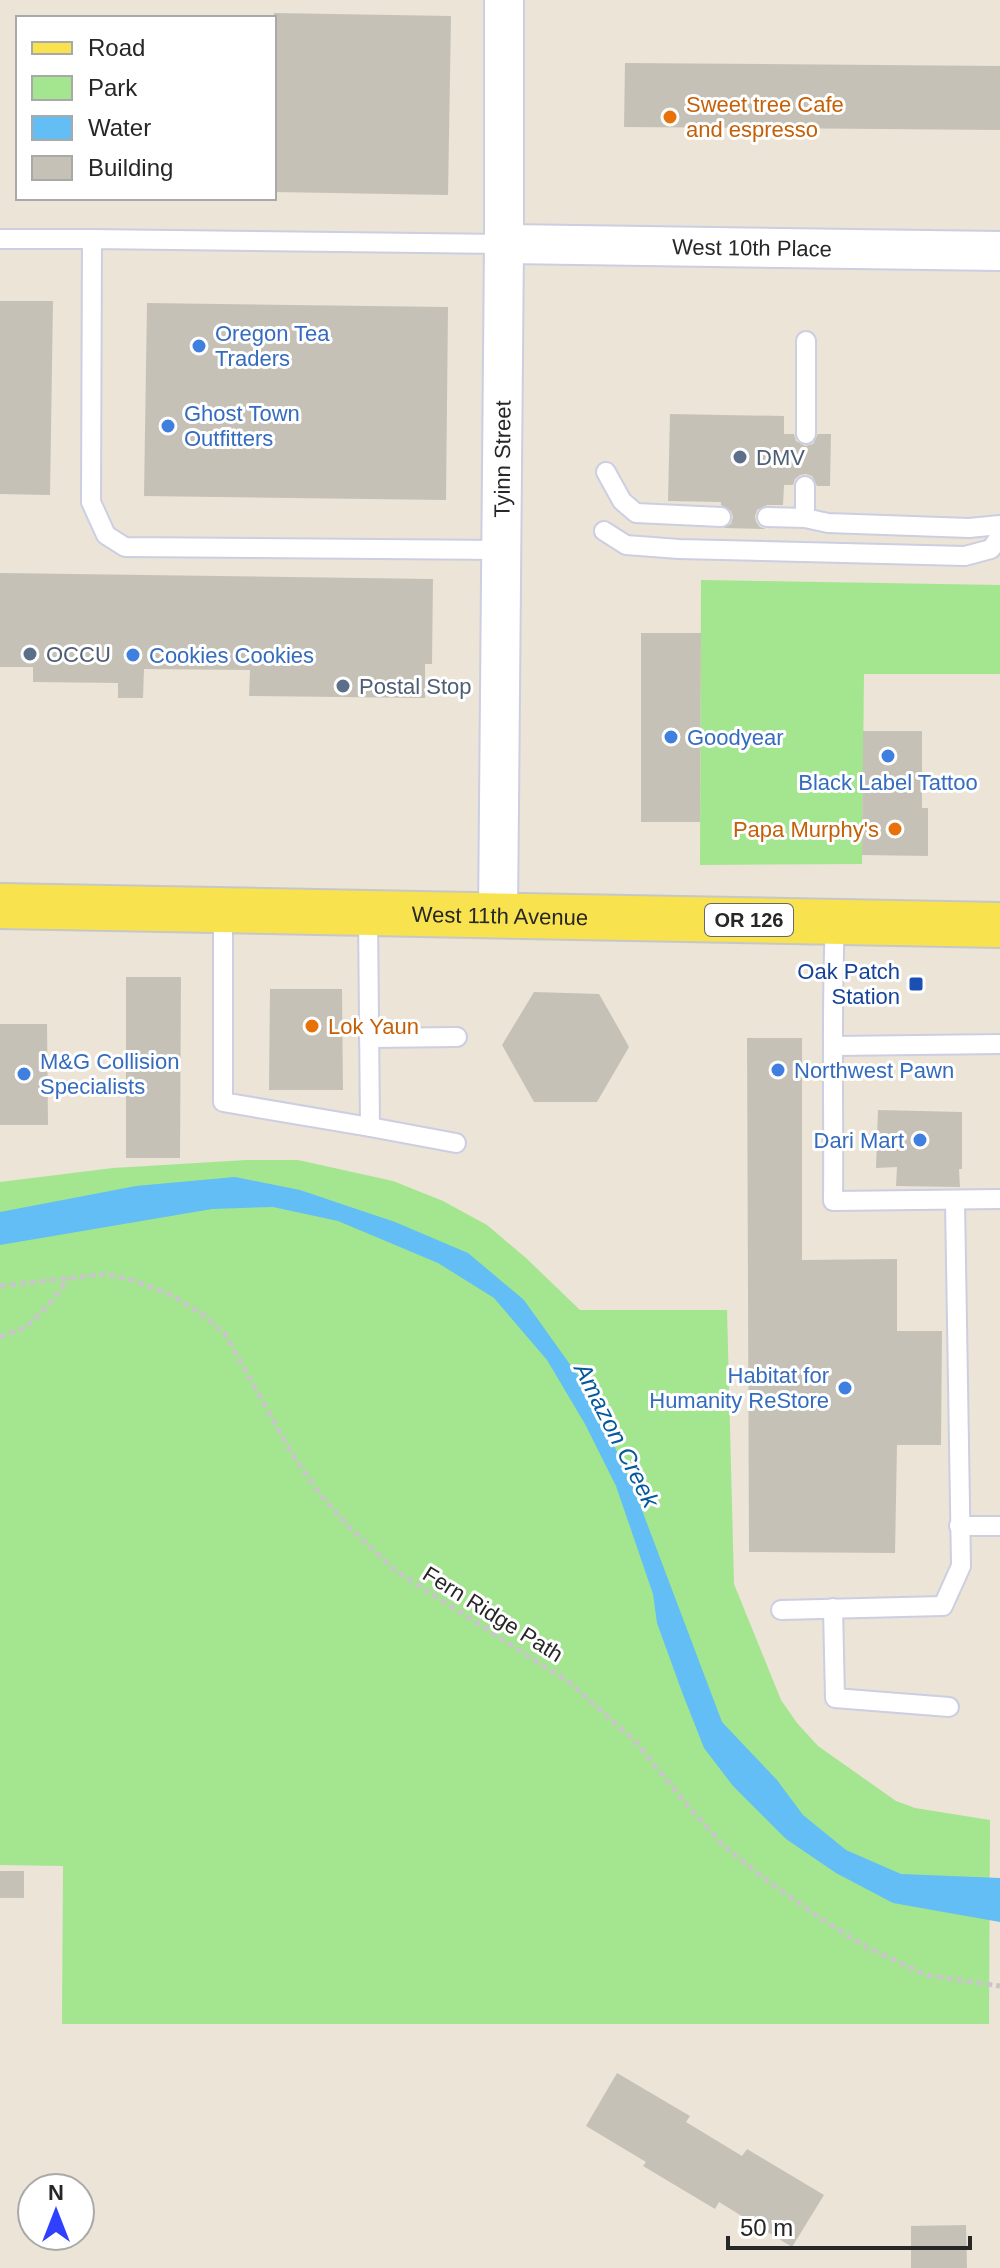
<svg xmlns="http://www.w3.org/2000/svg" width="1000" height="2268" viewBox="0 0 1000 2268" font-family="Helvetica,sans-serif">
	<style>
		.green { fill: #a3e68f }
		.water { fill: #62bef5 }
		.building { fill: #c6c1b7 }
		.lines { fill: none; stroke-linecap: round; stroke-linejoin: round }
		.service-casing { stroke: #cccee2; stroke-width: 22 }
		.minor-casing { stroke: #cccee2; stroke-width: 42 }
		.primary-casing { stroke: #c7c7c7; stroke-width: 48 }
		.path { stroke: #c7c7c7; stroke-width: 5; stroke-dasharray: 6 4; stroke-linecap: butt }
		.service { stroke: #fff; stroke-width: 18 }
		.minor { stroke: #fff; stroke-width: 38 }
		.primary { stroke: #f8e34e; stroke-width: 44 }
		.food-dot { fill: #e8710a; stroke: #fff; stroke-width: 3 }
		.shop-dot { fill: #3f7fe0; stroke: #fff; stroke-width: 3 }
		.service-dot { fill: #5c6f8a; stroke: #fff; stroke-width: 3 }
		.transit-dot { fill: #1a4fb4; stroke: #fff; stroke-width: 3 }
		.labels { text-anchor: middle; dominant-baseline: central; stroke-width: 6; stroke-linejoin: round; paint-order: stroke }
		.shield { fill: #fff; stroke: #686868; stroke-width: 2 }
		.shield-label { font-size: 20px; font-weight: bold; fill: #272727 }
		.food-label { font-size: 22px; fill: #c56008; stroke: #fff; text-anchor: start }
		.street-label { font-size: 22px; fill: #272727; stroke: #fff }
		.shop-label { font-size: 22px; fill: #366cbe; stroke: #fff; text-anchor: start }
		.service-label { font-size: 22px; fill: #4e5e75; stroke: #fff; text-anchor: start }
		.transit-label { font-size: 22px; fill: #164399; stroke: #fff; text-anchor: end }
		.water-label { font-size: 24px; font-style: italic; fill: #05589c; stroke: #fff }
	</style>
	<rect width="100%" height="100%" fill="#ebe4d7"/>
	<g class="green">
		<path d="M 701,580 L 1000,585 L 1000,674 L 864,674 L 862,864 L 700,865 Z"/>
		<path d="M 247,1160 L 298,1160 L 393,1181 L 443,1201 L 487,1225 L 526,1258 L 580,1310 L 727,1310 L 734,1584 L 781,1700 L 797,1723 L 818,1746 L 896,1801 L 915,1808 L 990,1820 L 989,2024 L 62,2024 L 63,1866 L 0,1865 L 0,1182 L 113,1168 Z"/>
	</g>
	<path class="water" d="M 235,1177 L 300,1190 L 395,1222 L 468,1253 L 524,1300 L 589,1391 L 634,1489 L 722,1722 L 777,1780 L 803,1815 L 846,1850 L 901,1874 L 1000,1878 L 1000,1922 L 893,1903 L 836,1873 L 786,1839 L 733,1786 L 704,1748 L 682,1692 L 657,1623 L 653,1594 L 616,1486 L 585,1424 L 547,1360 L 494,1298 L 438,1263 L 338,1221 L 273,1207 L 212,1209 L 0,1245 L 0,1212 L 136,1186 Z"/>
	<g class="building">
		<path d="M 274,13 L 451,16 L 448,195 L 274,192 Z"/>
		<path d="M 625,63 L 1000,66 L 1000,130 L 624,127 Z"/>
		<path d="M 0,301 L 53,301 L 50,495 L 0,494 Z"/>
		<path d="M 147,303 L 448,307 L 446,500 L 144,496 Z"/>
		<path d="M 670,414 L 784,416 L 784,434 L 794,434 L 796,441 L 805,446 L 813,444 L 818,434 L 831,434 L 830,486 L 817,486 L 812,476 L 806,474 L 800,475 L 795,479 L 793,485 L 784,485 L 783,505 L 767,505 L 757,510 L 755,516 L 756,522 L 760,527 L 766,529 L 723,528 L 731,524 L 733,517 L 731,511 L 721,505 L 721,502 L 668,501 Z"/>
		<path d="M 0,573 L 433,579 L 432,664 L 425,664 L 425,698 L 249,696 L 250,670 L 144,669 L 143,698 L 118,698 L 118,683 L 33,682 L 33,667 L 0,667 Z"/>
		<path d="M 641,633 L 701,633 L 700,822 L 641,822 Z"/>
		<path d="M 863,731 L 922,731 L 922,808 L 928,808 L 928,856 L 862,855 Z"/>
		<path d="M 126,977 L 181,977 L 180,1158 L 126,1158 Z"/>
		<path d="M 270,989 L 342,989 L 343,1090 L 269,1090 Z"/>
		<path d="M 534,992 L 599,994 L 619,1029 L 629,1047 L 597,1102 L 534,1102 L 502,1045 Z"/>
		<path d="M 0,1024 L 47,1024 L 48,1125 L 0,1125 Z"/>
		<path d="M 747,1038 L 802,1038 L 802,1260 L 897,1259 L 897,1331 L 942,1331 L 941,1445 L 897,1445 L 895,1553 L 749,1552 Z"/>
		<path d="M 878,1110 L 962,1112 L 962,1169 L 959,1169 L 960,1187 L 896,1186 L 897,1167 L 876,1168 Z"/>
		<rect x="0" y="1871" width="24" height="27"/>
		<path d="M 617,2073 L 690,2116 L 686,2122 L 742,2156 L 747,2149 L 824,2195 L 792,2247 L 719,2202 L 715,2209 L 643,2166 L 646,2162 L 586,2126 Z"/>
		<path d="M 966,2225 L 967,2268 L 911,2268 L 911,2226 Z"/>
	</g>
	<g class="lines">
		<g class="service-casing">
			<g id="service">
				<path d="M 0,239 L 92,239"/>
				<path d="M 806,434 L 806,341"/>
				<path d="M 606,472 L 622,501 L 636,513 L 721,517"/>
				<path d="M 805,486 L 805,518"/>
				<path d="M 767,517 L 805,518 L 828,523 L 969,528 L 1000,525"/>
				<path d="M 604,531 L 626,545 L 679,549 L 965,556 L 991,549 L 1000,536"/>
				<path d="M 502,550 L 125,547 L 106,535 L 91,502 L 92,239 L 504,244"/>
				<path d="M 223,911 L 223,1102 L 370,1127 L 368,914"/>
				<path d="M 835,921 C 831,1014 834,1107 833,1201 L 1000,1199"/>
				<path d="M 369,1038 L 457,1037"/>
				<path d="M 834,1046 L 1000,1044"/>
				<path d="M 370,1127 L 456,1143"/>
				<path d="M 959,1526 L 1000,1526"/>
				<path d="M 833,1608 L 835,1698 L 949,1707"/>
				<path d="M 781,1610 L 943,1606 L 961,1566 L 955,1201"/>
			</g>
		</g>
		<g class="minor-casing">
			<g id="minor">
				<path id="s1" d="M 504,244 L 1000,251"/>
				<path id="s2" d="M 498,917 L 504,244 L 504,0"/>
			</g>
		</g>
		<g class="primary-casing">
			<g id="primary">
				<path id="s3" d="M 0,906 L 1000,925"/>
			</g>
		</g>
		<g class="path">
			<path d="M 0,1286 L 106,1274 L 132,1280 L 167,1293 L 201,1313 L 225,1334 L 291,1452 L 319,1493 L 350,1528 L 396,1571 L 569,1682 L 634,1740 L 689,1807 L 725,1847 L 769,1882 L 817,1916 L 866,1947 L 926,1975 L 1000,1986"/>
			<path d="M 0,1337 L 26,1327 L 52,1301 L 68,1279"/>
		</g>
		<use href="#service" class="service"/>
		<use href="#minor" class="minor"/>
		<use href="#primary" class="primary"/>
	</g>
	<g class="food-dot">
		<circle cx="670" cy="117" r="8"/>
		<circle cx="895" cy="829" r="8"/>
		<circle cx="312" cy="1026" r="8"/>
	</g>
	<g class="shop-dot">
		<circle cx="199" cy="346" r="8"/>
		<circle cx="168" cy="426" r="8"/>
		<circle cx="133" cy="655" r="8"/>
		<circle cx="671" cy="737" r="8"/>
		<circle cx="888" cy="756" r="8"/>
		<circle cx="778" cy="1070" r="8"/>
		<circle cx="24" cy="1074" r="8"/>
		<circle cx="920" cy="1140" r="8"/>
		<circle cx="845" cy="1388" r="8"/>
	</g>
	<g class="service-dot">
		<circle cx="740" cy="457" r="8"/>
		<circle cx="30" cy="654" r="8"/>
		<circle cx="343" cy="686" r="8"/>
	</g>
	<rect class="transit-dot" x="908" y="976" width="16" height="16" rx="4"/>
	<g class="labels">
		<rect class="shield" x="705" y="904" width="88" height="32" rx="6"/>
		<g class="shield-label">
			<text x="749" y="920">OR 126</text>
		</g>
		<g class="food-label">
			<text x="686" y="104">Sweet tree Cafe<tspan x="686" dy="25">and espresso</tspan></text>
			<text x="879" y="829" text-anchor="end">Papa Murphy's</text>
			<text x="328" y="1026">Lok Yaun</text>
		</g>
		<g class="street-label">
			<text stroke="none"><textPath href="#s1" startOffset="248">West 10th Place</textPath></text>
			<text stroke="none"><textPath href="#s2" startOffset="458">Tyinn Street</textPath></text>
			<text stroke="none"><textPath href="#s3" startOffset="500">West 11th Avenue</textPath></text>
			<text transform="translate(493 1614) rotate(32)">Fern Ridge Path</text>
		</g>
		<g class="shop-label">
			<text x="215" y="333">Oregon Tea<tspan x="215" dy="25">Traders</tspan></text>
			<text x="184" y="413">Ghost Town<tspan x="184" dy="25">Outfitters</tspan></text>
			<text x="149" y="655">Cookies Cookies</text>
			<text x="687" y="737">Goodyear</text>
			<text x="888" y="782" text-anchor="middle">Black Label Tattoo</text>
			<text x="40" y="1061">M&amp;G Collision<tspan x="40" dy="25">Specialists</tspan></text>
			<text x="794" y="1070">Northwest Pawn</text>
			<text x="904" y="1140" text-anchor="end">Dari Mart</text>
			<text x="829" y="1375" text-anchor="end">Habitat for<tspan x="829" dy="25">Humanity ReStore</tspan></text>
		</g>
		<g class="service-label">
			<text x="756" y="457">DMV</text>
			<text x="46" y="654">OCCU</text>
			<text x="359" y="686">Postal Stop</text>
		</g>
		<g class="transit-label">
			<text x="900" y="971">Oak Patch<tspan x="900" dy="25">Station</tspan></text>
		</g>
		<g class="water-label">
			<text transform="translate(617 1435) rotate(63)">Amazon Creek</text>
		</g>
	</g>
	<rect x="16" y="16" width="260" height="184" fill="#ffffff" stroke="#a9a9a9" stroke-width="2"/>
	<rect x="32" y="42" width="40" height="12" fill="#f8e34e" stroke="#a9a9a9" stroke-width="2"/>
	<text x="88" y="56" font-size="24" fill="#272727">Road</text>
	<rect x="32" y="76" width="40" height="24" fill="#a3e68f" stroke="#a9a9a9" stroke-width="2"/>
	<text x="88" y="96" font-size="24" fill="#272727">Park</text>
	<rect x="32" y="116" width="40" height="24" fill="#62bef5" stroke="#a9a9a9" stroke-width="2"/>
	<text x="88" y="136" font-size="24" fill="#272727">Water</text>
	<rect x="32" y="156" width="40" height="24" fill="#c6c1b7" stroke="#a9a9a9" stroke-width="2"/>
	<text x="88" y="176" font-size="24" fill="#272727">Building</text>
	<g transform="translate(56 2212)"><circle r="38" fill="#ffffff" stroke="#a9a9a9" stroke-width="2"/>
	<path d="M0-6L14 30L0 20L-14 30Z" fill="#3040ff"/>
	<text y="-12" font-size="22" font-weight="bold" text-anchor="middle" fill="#272727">N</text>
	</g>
	<path d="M728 2236v12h242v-12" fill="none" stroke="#272727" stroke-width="4"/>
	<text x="740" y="2236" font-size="24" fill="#272727" stroke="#ffffff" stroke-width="6" paint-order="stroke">50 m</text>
</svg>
